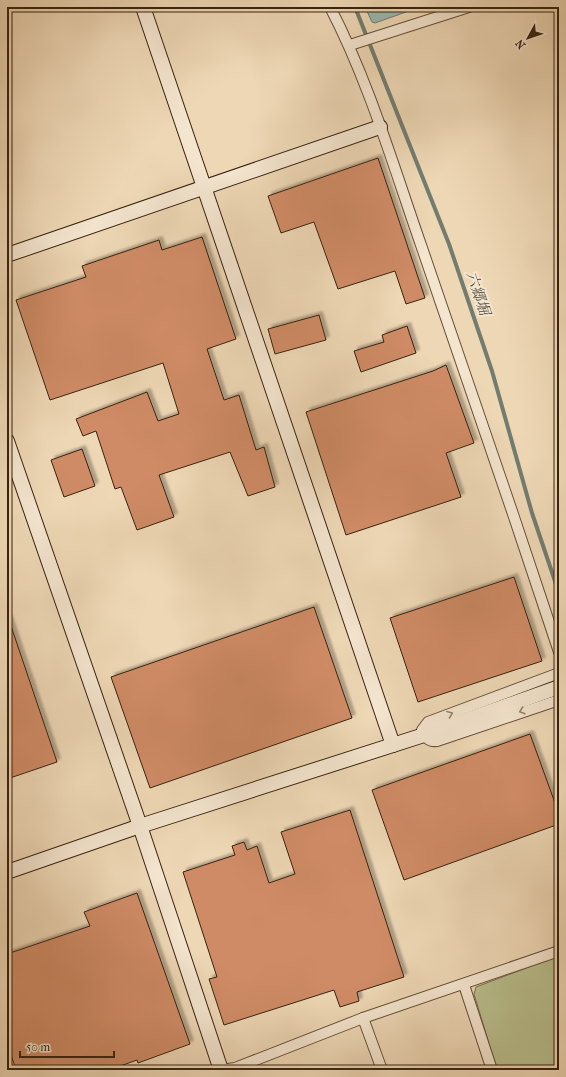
<svg xmlns="http://www.w3.org/2000/svg" width="566" height="1077" viewBox="0 0 566 1077" font-family="'IM FELL French Canon','Noto Serif JP',serif">
	<style>
		.green { fill: #b9be8d; stroke: #78704e }
		.water { fill: #99b9b1; stroke: #727d70 }
		.lines { fill: none; stroke-linecap: round; stroke-linejoin: round }
		.stream { stroke: #727d70; stroke-width: 4 }
		.building { fill: #cf8b66; stroke: #37230f; filter: url(#shadow) }
		.street-casing { stroke: #655038; stroke-width: 12 }
		.secondary-casing { stroke: #37230f; stroke-width: 16 }
		.street { stroke: #f4e5cf; stroke-width: 10 }
		.secondary { stroke: #f4e5cf; stroke-width: 14 }
		.oneway { stroke: #96846f }
		.labels { text-anchor: middle; dominant-baseline: central; stroke-width: 4; stroke-linejoin: round; paint-order: stroke }
		.water-label { font-size: 15px; font-style: italic; fill: #545040; stroke: #f4e5cf }
	</style>
	<defs>
		<filter id="shadow"><feDropShadow dx="3.5" dy="-3.5" stdDeviation="1" flood-color="#0004"/></filter>
	</defs>
	<rect width="100%" height="100%" fill="#eed7b5"/>
	<filter id="stains"><feTurbulence type="fractalNoise" baseFrequency=".005" numOctaves="4"/><feColorMatrix values="0 0 0 0 .2 0 0 0 0 .09 0 0 0 0 .02 0 0 0 .5 -.17"/></filter>
	<radialGradient id="worn" r=".72"><stop offset=".6" stop-color="#630" stop-opacity="0"/><stop offset="1" stop-color="#630" stop-opacity=".3"/></radialGradient>
	<path class="green" d="M 555,957 L 559,959 L 559,1070 L 497,1070 L 474,994 L 476,987 Z"/>
	<path class="water" d="M 365,7 L 420,7 L 375,23 L 372,22 Z"/>
	<g class="lines">
		<path class="stream" d="M 355,7 L 449,244 L 492,371 L 532,513 L 559,593"/>
	</g>
	<g class="building">
		<path d="M 378,158 L 425,298 L 406,304 L 395,271 L 338,289 L 314,222 L 281,233 L 268,196 Z"/>
		<path d="M 202,237 L 236,339 L 207,349 L 224,400 L 239,395 L 256,450 L 264,447 L 275,487 L 248,496 L 230,452 L 159,475 L 174,517 L 137,530 L 121,487 L 115,489 L 96,431 L 83,436 L 76,419 L 147,392 L 158,421 L 179,414 L 163,363 L 50,400 L 16,300 L 86,277 L 82,266 L 159,240 L 162,250 Z"/>
		<path d="M 319,315 L 326,340 L 275,354 L 268,329 Z"/>
		<path d="M 407,326 L 416,353 L 361,372 L 354,351 L 384,342 L 382,335 Z"/>
		<path d="M 446,365 L 474,443 L 446,453 L 461,497 L 346,535 L 306,412 L 433,371 Z"/>
		<path d="M 82,449 L 95,486 L 64,497 L 51,460 Z"/>
		<path d="M 514,577 L 542,661 L 418,702 L 390,618 Z"/>
		<path d="M 314,607 L 352,718 L 150,788 L 111,677 Z"/>
		<path d="M 7,620 L 9,620 L 57,762 L 7,779 Z"/>
		<path d="M 530,734 L 559,814 L 559,824 L 404,880 L 372,790 Z"/>
		<path d="M 350,810 L 404,977 L 357,992 L 359,1001 L 340,1007 L 334,990 L 224,1025 L 209,979 L 217,977 L 183,872 L 235,855 L 232,846 L 244,842 L 247,850 L 257,846 L 269,883 L 295,874 L 281,832 Z"/>
		<path d="M 137,893 L 190,1044 L 138,1063 L 137,1060 L 109,1070 L 16,1070 L 7,1043 L 7,954 L 90,926 L 84,912 Z"/>
	</g>
	<g class="lines">
		<g class="street-casing">
			<g id="street">
				<path d="M 330,7 C 369,82 393,165 421,245 C 468,380 514,516 559,652"/>
				<path d="M 350,45 L 469,7"/>
				<path d="M 559,673 L 428,722 L 422,730 C 425,737 428,742 437,741 L 559,700"/>
				<path d="M 464,985 L 492,1070"/>
				<path d="M 363,1018 L 382,1070"/>
				<path d="M 221,1070 L 235,1068 L 363,1018 L 559,951"/>
			</g>
		</g>
		<g class="secondary-casing">
			<g id="secondary">
				<path d="M 143,7 L 393,745"/>
				<path d="M 7,255 L 380,127"/>
				<path d="M 7,441 L 140,826 L 221,1070"/>
				<path d="M 7,872 L 140,826 L 424,735 L 559,687"/>
			</g>
		</g>
		<use href="#street" class="street"/>
		<use href="#secondary" class="secondary"/>
	</g>
	<defs><path id="oneway-chevron" d="M-2-3.5L2.5 0L-2 3.5" fill="none" stroke-width="1.6" stroke-linecap="round" stroke-linejoin="round"/></defs>
	<g class="oneway">
		<use href="#oneway-chevron" transform="translate(522 711) rotate(161)"/>
		<use href="#oneway-chevron" transform="translate(450 714) rotate(-21)"/>
	</g>
	<g class="labels">
		<g class="water-label">
			<text transform="translate(478 293) rotate(71)">六郷堀</text>
		</g>
	</g>
	<rect width="566" height="1077" fill="none" stroke="#eed7b5" stroke-width="24"/>
	<rect x="8" y="8" width="550" height="1061" fill="none" stroke="#37230f" stroke-width="2"/>
	<rect x="12" y="12" width="542" height="1053" fill="none" stroke="#37230f"/>
	<g transform="translate(528 38) rotate(230)" stroke="#f4e5cf" stroke-width="3" paint-order="stroke">
	<path d="M0-3L7 15L0 10L-7 15Z" fill="#37230f"/>
	<text y="-6" font-size="11" font-weight="bold" text-anchor="middle" fill="#37230f">N</text>
	</g>
	<path d="M20 1051v6h94v-6" fill="none" stroke="#37230f" stroke-width="2"/>
	<text x="26" y="1051" font-size="12" fill="#37230f" stroke="#f4e5cf" stroke-width="3" paint-order="stroke">50 m</text>
	<rect width="100%" height="100%" filter="url(#stains)"/>
	<rect width="100%" height="100%" fill="url(#worn)"/>
</svg>
